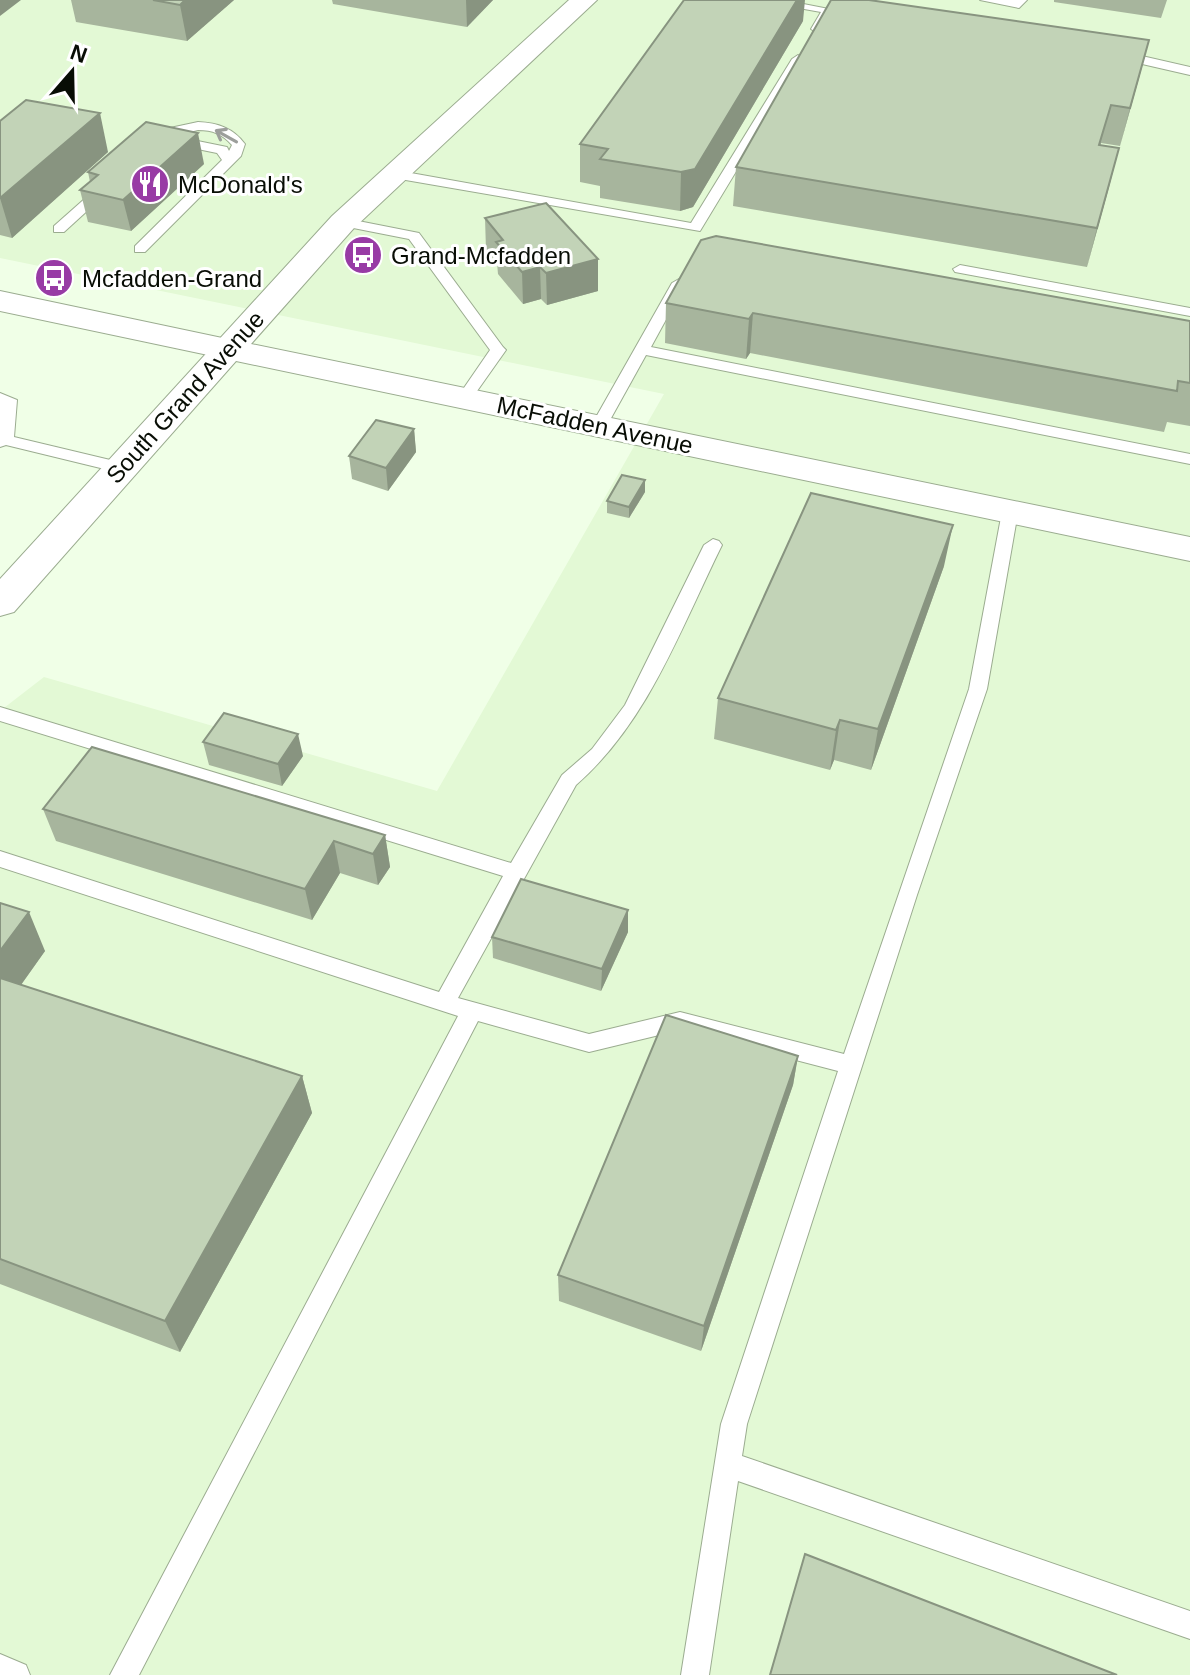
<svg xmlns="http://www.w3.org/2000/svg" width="1190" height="1675" viewBox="0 0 1190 1675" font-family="Arial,sans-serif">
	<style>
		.built { fill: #e3f9d5 }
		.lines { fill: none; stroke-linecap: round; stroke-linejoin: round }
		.service-casing { stroke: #9bac90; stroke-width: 2 }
		.tertiary-casing { stroke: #9bac90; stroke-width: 2 }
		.secondary-casing { stroke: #9bac90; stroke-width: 2 }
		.service { fill: #fff; fill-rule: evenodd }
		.tertiary { fill: #fff; fill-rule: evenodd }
		.secondary { fill: #fff; fill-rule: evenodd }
		.wall { fill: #a7b59d }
		.shaded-wall { fill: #889480 }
		.building { fill: #c2d3b7; stroke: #889480; stroke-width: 2 }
		.oneway { stroke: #9c9e9b }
		.labels { text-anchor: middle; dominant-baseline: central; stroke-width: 6; stroke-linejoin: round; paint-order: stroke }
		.far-poi-label { font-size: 24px; fill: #080d05; stroke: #fff; text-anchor: start }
		.far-street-label { font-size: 24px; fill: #080d05; stroke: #fff }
	</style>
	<rect width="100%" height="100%" fill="#f0ffe7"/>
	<path class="built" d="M 0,0 L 1190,0 L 1190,1675 L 0,1675 L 0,711 L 44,677 L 437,791 L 664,394 L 0,258 Z"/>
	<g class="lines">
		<g class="service-casing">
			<g id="service">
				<path d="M 753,0 L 783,0 L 834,10 L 821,31 L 817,33 L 811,29 L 821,12 Z"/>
				<path d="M 980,0 L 1027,0 L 1019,8 Z"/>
				<path d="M 1120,51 L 1190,67 L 1190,75 L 1116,58 L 1114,55 Z"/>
				<path d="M 798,55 L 804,59 L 700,231 L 394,178 L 387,174 L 394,170 L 691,223 L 792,59 Z"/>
				<path d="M 198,122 C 218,123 233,128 245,144 L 241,156 L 145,252 L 135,252 L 135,246 L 222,160 L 217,153 L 168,143 L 167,140 L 155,146 L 149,142 L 170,128 ZM 198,130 C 213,130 222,134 232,145 L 229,151 L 227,147 L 173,136 Z"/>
				<path d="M 98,187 L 110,190 L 64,232 L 54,232 L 54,226 Z"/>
				<path d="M 343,218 L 419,233 L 503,347 L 506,350 L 470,401 L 465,403 L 457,398 L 490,350 L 409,239 L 338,225 L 336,222 Z"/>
				<path d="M 960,265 L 1190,308 L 1190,316 L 955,272 L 953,269 Z"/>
				<path d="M 679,279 L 686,283 L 651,347 L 1190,454 L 1190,464 L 646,355 L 605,429 L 593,429 L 591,426 L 672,283 Z"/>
				<path d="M 0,393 L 17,400 L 14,437 L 127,464 L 129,468 L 121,473 L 6,445 L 0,447 Z"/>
				<path d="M 1010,507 L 1018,512 L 987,689 L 917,895 L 747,1424 L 742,1456 L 1190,1611 L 1190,1639 L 738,1481 L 709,1675 L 681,1675 L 721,1424 L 838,1071 L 680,1030 L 589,1052 L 478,1021 L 139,1675 L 110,1675 L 458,1016 L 0,867 L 0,851 L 439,992 L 503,876 L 0,721 L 0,707 L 511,863 L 562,775 L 592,749 L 625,705 L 704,545 L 713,539 L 719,541 L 722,545 C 680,630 648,722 576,785 L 458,998 L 589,1034 L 680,1012 L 844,1054 L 969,689 L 1002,512 Z"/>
				<path d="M 0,1654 L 26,1665 L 30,1675 L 0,1675 Z"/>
			</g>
		</g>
		<g class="tertiary-casing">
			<path id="tertiary" d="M 0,291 L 227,339 L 239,342 L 244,349 L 239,356 L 227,359 L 0,311 Z"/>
		</g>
		<g class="secondary-casing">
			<path id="secondary" d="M 569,0 L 597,0 L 354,228 L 251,344 L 1190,537 L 1190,561 L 236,361 L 14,612 L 0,616 L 0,579 L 332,216 Z"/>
		</g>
		<use href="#service" class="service"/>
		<use href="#tertiary" class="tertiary"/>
		<use href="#secondary" class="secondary"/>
	</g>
	<g class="wall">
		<path d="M 71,0 L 234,0 L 187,41 L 76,22 Z"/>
		<path d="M 332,0 L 493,0 L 467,27 L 333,4 Z"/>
		<path d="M 1054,0 L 1167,0 L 1161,18 L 1054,2 Z"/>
		<path d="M 803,21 L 693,207 L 680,211 L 600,198 L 600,186 L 580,182 L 580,144 Z"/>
		<path d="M 1149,40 L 1120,146 L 1101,143 L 1101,145 L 1119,148 L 1087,267 L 733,206 L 736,167 Z"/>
		<path d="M 0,121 L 108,152 L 12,238 L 0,235 Z"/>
		<path d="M 204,164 L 131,231 L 88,222 L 80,190 L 90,182 L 88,172 Z"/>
		<path d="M 485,218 L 598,259 L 598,291 L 547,305 L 541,299 L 523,304 L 498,274 L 497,263 L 486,250 Z"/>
		<path d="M 666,303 L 1190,321 L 1190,426 L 1167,422 L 1164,432 L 750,353 L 746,359 L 665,343 Z"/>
		<path d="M 414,429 L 416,452 L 388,491 L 352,479 L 349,456 Z"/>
		<path d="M 645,492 L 629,518 L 607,513 L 607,501 Z"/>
		<path d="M 944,566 L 871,770 L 834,760 L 830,770 L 714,739 L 718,698 Z"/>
		<path d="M 203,742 L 303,756 L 282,786 L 209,765 Z"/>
		<path d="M 43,809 L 385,835 L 390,867 L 378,885 L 340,873 L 312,920 L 56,841 Z"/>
		<path d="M 0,903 L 45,951 L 21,985 L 302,1076 L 312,1113 L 180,1352 L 0,1284 Z"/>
		<path d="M 628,932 L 601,991 L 493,958 L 492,937 Z"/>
		<path d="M 798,1056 L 793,1085 L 701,1351 L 559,1301 L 558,1275 Z"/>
	</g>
	<g class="shaded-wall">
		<path d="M 0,0 L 21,0 L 0,16 Z"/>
		<path d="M 185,0 L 234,0 L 187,41 L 180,5 Z"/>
		<path d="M 466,0 L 493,0 L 467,27 Z"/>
		<path d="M 797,0 L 805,0 L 803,21 L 693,207 L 680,211 L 681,172 Z"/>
		<path d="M 1149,40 L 1139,78 L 1120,146 L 1130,108 Z"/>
		<path d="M 100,113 L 108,152 L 12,238 L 0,198 Z"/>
		<path d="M 198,133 L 204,164 L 131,231 L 123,200 Z"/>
		<path d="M 1119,148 L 1109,187 L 1087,267 L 1097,228 Z"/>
		<path d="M 598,259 L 598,291 L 547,305 L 546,273 Z"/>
		<path d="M 540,267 L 541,299 L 523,304 L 522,272 Z"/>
		<path d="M 753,313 L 750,353 L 746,359 L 749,319 Z"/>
		<path d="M 414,429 L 416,452 L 388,491 L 386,468 Z"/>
		<path d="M 645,480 L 645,492 L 629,518 L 629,507 Z"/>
		<path d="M 953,525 L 944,566 L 871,770 L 878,729 Z"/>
		<path d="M 840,720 L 834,760 L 830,770 L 836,730 Z"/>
		<path d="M 298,734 L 303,756 L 282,786 L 278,764 Z"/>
		<path d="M 385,835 L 390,867 L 378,885 L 373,854 Z"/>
		<path d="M 334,841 L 340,873 L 312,920 L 305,889 Z"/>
		<path d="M 628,910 L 628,932 L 601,991 L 602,969 Z"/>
		<path d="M 29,912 L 45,951 L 3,1010 L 0,1005 L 0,951 Z"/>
		<path d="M 798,1056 L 793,1085 L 701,1351 L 704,1326 Z"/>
		<path d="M 302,1076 L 312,1113 L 180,1352 L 165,1321 Z"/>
	</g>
	<g class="building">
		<path d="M 153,0 L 185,0 L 180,5 Z"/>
		<path d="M 684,0 L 797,0 L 695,169 L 681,172 L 600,159 L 608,149 L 580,144 Z"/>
		<path d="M 831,0 L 869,0 L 1149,40 L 1130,108 L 1111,105 L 1099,145 L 1119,148 L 1097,228 L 736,167 Z"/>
		<path d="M 26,100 L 100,113 L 0,198 L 0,121 Z"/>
		<path d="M 146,122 L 198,133 L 123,200 L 80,190 L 98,175 L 88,172 Z"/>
		<path d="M 546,203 L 598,259 L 546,273 L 540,267 L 522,272 L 496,242 L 503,240 L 485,218 Z"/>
		<path d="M 716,236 L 1190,321 L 1190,383 L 1178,381 L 1177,391 L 753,313 L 749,319 L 666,303 L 701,240 Z"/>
		<path d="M 376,420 L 414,429 L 386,468 L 349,456 Z"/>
		<path d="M 622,475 L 645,480 L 629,507 L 607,501 Z"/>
		<path d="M 811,493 L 953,525 L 878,729 L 840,720 L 836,730 L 718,698 Z"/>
		<path d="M 224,713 L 298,734 L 278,764 L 203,742 Z"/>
		<path d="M 92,747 L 385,835 L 373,854 L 334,841 L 305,889 L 43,809 Z"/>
		<path d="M 521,879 L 628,910 L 602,969 L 492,937 Z"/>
		<path d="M 0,903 L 29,912 L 0,951 Z"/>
		<path d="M 0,978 L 302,1076 L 165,1321 L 0,1259 Z"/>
		<path d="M 666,1015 L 798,1056 L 704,1326 L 558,1275 Z"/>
		<path d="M 805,1554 L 1117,1675 L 770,1675 Z"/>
	</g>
	<defs><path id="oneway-shaft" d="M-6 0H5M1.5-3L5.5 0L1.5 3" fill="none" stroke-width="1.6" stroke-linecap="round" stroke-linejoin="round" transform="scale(2)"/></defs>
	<use class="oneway" href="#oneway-shaft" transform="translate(226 136) rotate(-151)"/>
	<defs>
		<g id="restaurant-disc" transform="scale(2)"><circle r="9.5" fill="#983ba5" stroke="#fff"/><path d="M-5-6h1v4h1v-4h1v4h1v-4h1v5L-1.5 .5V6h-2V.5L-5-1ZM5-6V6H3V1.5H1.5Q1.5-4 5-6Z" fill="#fff"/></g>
		<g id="bus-disc" transform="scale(2)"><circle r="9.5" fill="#983ba5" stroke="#fff"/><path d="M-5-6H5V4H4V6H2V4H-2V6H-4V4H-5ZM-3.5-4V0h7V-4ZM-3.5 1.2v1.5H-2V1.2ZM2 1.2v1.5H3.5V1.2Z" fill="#fff"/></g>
	</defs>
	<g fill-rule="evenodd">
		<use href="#restaurant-disc" x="150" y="184"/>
		<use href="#bus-disc" x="363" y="255"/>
		<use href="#bus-disc" x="54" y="278"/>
	</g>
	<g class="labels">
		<g class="far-poi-label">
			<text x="178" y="184">McDonald's</text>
			<text x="391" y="255">Grand-Mcfadden</text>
			<text x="82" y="278">Mcfadden-Grand</text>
		</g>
		<g class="far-street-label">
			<text transform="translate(185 397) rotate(-48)">South Grand Avenue</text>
			<text transform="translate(595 425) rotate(12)">McFadden Avenue</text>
		</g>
	</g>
	<g transform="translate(72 72) rotate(20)" stroke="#ffffff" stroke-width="6" paint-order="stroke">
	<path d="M0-6L14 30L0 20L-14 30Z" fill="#080d05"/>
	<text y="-12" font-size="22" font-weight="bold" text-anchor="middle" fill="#080d05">N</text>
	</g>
</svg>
